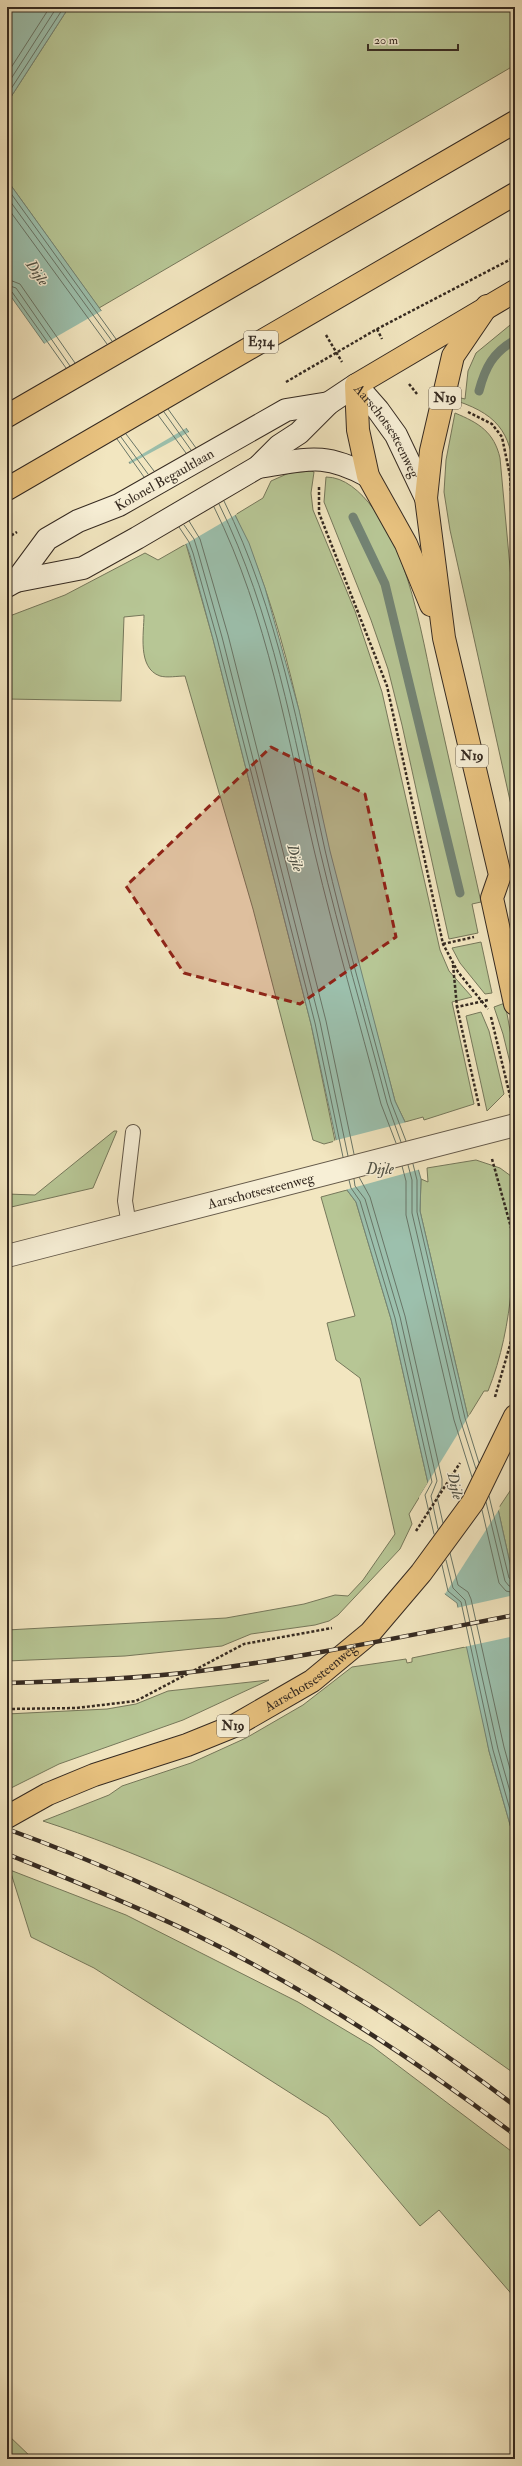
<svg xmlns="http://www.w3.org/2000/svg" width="522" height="2466" viewBox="0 0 522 2466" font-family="'IM FELL Double Pica',serif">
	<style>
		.green { fill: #b7c695; stroke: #76785b }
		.water { fill: #9cc0ad; stroke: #738475 }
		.pier { fill: #f2e6c0 }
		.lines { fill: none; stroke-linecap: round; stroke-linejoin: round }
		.shore { stroke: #687567; stroke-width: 1 }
		.stream { stroke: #738475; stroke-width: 9 }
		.lane-casing { stroke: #645949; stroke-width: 16 }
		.street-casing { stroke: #645949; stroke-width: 24 }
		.secondary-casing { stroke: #352a21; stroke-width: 24 }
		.primary-casing { stroke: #352a21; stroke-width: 24 }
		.highway-casing { stroke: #352a21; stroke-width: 24 }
		.path { stroke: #352a21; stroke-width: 2.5; stroke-dasharray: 3 2; stroke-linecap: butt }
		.lane { stroke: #f7efd6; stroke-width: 14 }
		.street { stroke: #f7efd6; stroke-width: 22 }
		.secondary { stroke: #f7efd6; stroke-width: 22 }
		.primary { stroke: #e9c380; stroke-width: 22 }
		.highway { stroke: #e9c380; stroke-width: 22 }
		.rail-casing { stroke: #352a21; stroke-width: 4.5 }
		.rail { stroke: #f7efd6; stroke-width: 3; stroke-dasharray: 9; stroke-linecap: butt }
		.marked { fill: #8f2418; fill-opacity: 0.2; stroke: #8f2418; stroke-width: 3; stroke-dasharray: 8 5; stroke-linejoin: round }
		.labels { text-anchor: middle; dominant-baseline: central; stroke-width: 3; stroke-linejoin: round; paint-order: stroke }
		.shield { fill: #f7efd6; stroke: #6f6557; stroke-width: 1 }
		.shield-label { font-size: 13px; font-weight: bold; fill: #352a21 }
		.street-label { font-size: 14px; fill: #352a21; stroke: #f7efd6 }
		.water-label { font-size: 15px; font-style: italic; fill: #4f5044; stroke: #f7efd6 }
	</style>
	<rect width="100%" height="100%" fill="#f2e6c0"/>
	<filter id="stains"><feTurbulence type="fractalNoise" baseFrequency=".005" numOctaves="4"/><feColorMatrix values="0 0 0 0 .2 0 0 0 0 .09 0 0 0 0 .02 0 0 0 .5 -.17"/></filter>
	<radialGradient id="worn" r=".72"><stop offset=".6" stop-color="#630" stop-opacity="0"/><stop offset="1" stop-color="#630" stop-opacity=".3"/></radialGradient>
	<g class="green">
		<path d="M 69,7 L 515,7 L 515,65 L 99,308 L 7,180 L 7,103 Z"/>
		<path d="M 515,321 L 515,482 C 512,437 502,416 457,401 L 457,397 L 465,399 L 468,371 L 476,353 Z"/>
		<path d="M 455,413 C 479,423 494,432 500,458 L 515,622 L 515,823 L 450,530 L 444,492 L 446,460 Z"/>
		<path d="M 311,471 L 314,472 L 311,493 L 313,510 L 355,611 L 382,692 L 440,950 L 449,971 L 472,997 L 452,1002 L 474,1104 L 424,1120 L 423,1117 L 405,1122 L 395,1101 C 373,1017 349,934 329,849 C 304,738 285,618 235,515 L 263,498 L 271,481 L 289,473 Z"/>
		<path d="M 326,477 C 362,477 391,533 402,563 C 417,604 425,649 434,692 C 450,762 465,832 481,902 L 472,904 L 478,933 L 449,939 L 402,725 L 388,669 L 371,620 L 324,502 Z"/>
		<path d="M 186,544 L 213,639 L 311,1024 L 335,1141 L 324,1144 L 313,1140 L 253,909 L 185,676 C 178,676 167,678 160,676 C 137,668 144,633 144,615 L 124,617 L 121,701 L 7,699 L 7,617 L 65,595 L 145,553 L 158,560 Z"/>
		<path d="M 481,942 L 492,993 L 485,994 L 460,963 L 452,948 Z"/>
		<path d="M 505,1003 L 515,1057 L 513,1075 L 503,1034 L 494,1007 Z"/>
		<path d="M 481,1012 L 489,1031 L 504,1094 L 487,1111 L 466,1016 Z"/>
		<path d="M 114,1131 L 117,1131 L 93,1188 L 7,1208 L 7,1194 L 35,1195 Z"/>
		<path d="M 476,1160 L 500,1168 L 515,1179 C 515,1250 515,1324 488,1391 L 484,1391 L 468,1417 L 420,1211 L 421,1179 L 428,1182 L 427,1168 Z"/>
		<path d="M 347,1190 L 356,1202 L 391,1319 L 428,1483 L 409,1514 L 412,1524 L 400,1549 L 338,1615 L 329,1621 L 315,1625 L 251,1634 L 222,1646 L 125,1656 L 7,1661 L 7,1630 L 226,1618 L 304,1604 L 335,1595 L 348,1596 L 363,1580 L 395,1534 L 360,1378 L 336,1360 L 327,1323 L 355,1316 L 321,1197 Z"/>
		<path d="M 515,1477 L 515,1586 L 498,1509 L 512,1488 Z"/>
		<path d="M 470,1646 L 489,1751 L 515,1842 L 515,2074 C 448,2027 381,1977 308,1937 C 224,1891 135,1851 43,1821 L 109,1795 L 122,1786 L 191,1763 L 246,1738 L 303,1705 L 352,1667 L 406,1659 L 407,1663 L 412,1662 L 412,1658 Z"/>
		<path d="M 269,1680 L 183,1720 L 59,1764 L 7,1790 L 7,1714 L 107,1709 L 136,1704 L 168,1691 Z"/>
		<path d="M 10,1870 L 126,1915 L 298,2002 L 372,2046 L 515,2154 L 515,2298 L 439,2210 L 420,2226 L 328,2117 L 94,1968 L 31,1937 Z"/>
		<path d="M 7,2434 L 33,2459 L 7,2459 Z"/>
	</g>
	<g class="water">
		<path d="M 7,7 L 69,7 L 7,103 Z"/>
		<path d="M 7,180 L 204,453 L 249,543 L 265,588 L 299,710 L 330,851 L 395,1101 L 405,1122 L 421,1179 L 420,1211 L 468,1417 L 498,1509 L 515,1586 L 515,1842 L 489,1751 L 457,1603 L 445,1594 L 421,1494 L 428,1483 L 391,1319 L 356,1202 L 347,1190 L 311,1024 L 213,639 L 190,555 L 186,544 L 161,507 L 7,291 Z"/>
	</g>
	<g class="pier">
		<path d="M 103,310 L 188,427 L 127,463 L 42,345 Z"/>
		<path d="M 191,431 L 206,451 L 237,514 L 184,545 L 128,465 Z"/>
		<path d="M 407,1122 L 421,1169 L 345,1190 L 333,1141 Z"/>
		<path d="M 470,1414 L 500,1508 L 445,1594 L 442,1592 L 419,1497 Z"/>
		<path d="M 515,1595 L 515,1636 L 464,1647 L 456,1608 Z"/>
	</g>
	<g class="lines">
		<g class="shore">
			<path d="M 7,74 L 50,7"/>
			<path d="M 7,85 L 57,7"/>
			<path d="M 7,95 L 64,7"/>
			<path d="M 7,188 L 116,339"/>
			<path d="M 7,197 L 112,341"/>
			<path d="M 7,207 L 107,344"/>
			<path d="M 7,279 L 20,284 L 75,363"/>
			<path d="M 7,285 L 16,288 L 70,366"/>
			<path d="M 7,290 L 12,292 L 66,368"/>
			<path d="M 168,409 L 196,448"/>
			<path d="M 164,412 L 191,450"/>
			<path d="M 158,415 L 186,453"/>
			<path d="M 126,434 L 154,471"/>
			<path d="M 121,437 L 148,474"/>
			<path d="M 117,439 L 144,477"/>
			<path d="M 224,501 C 278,610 299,732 325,850 C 344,934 369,1018 391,1102 L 406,1141"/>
			<path d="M 219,504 C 273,613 293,734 320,851 C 340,936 365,1019 387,1103 L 401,1142"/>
			<path d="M 214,507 C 268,616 287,736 315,854 C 335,938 359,1021 381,1104 L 396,1143"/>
			<path d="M 189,521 L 200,539 L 228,635 L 326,1021 L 354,1154"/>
			<path d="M 184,525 L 194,539 L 198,552 L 222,637 L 320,1022 L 348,1156"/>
			<path d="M 179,527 L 189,542 L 193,553 L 217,638 L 315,1023 L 343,1157"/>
			<path d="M 413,1164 L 417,1180 L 417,1212 L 465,1418 L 479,1463"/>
			<path d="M 408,1165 L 412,1180 L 412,1213 L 460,1419 L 476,1469"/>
			<path d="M 402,1166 L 406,1181 L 406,1215 L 454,1420 L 472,1477"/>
			<path d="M 359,1177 L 370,1197 L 405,1316 L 442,1479 L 442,1487 L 437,1497 L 443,1523"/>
			<path d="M 354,1179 L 355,1186 L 365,1199 L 400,1317 L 437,1481 L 431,1496 L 438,1529"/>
			<path d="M 349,1180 L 351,1188 L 360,1201 L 395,1318 L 432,1482 L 425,1495 L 434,1534"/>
			<path d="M 489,1496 L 509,1578 L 515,1582"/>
			<path d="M 486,1502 L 505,1581 L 509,1586 L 515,1587"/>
			<path d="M 482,1510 L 499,1583 L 506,1591 L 515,1593"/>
			<path d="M 450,1553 L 458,1585 L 468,1592 L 471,1599 L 504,1747 L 515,1787"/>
			<path d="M 446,1560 L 453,1588 L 465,1600 L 498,1749 L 515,1809"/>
			<path d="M 442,1565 L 448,1591 L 461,1602 L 493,1750 L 515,1827"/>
		</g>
		<g class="stream">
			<path d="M 479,391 C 485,368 493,352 515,340"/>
			<path d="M 353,517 L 385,584 L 460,893"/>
		</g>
		<g class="lane-casing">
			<path id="lane" d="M 129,1225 L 125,1201 L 133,1132"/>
		</g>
		<g class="street-casing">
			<g id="street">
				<path id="s1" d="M 7,1256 L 515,1125"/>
			</g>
		</g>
		<g class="secondary-casing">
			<g id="secondary">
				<path d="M 258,467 C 306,460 322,451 368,476"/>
				<path id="s2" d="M 16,581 L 47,539 L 78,521 L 119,505 L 286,410 L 329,403"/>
				<path id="s3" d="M 7,586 L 16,581 L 83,568 L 137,538 L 258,467 L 279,446 L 299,433 L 329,403 L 356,385 L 378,410 L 396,435 L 426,498"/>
			</g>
		</g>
		<g class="primary-casing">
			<g id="primary">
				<path d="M 487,306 L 453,356 L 431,451 L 426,498 L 444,638 L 500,875 L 492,898 L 515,1004"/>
				<path d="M 431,605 L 406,544 L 368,476 L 358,430 L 356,385 L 515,291"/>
				<path id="s4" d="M 7,1817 L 48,1794 L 94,1775 L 187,1745 L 234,1726 L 312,1681 L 370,1633 L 421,1573 L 473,1502 L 515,1416"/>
			</g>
		</g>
		<g class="highway-casing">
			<g id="highway">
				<path d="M 7,416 L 515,122"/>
				<path d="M 7,489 L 515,194"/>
			</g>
		</g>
		<g class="path">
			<path d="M 377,329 L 382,339"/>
			<path d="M 326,335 L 342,362"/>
			<path d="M 286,382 L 377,329 L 515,257"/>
			<path d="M 409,384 L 417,394"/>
			<path d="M 468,412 L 492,424 L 502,437 L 510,476 L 515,551"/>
			<path d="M 319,487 L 319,513 L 387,686 L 443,944 L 458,972 L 488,1009"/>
			<path d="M 7,538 L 17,532"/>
			<path d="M 443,944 L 474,937"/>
			<path d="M 453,965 L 457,1007"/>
			<path d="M 491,1017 L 511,1100"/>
			<path d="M 479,1106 L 457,1007 L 488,1000"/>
			<path d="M 492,1159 L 515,1242"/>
			<path d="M 495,1397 L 512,1338 L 515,1312"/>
			<path d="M 416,1531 L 460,1463"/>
			<path d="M 7,1709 L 76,1708 L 136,1701 L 244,1644 L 332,1628"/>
		</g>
		<use href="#lane" class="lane"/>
		<use href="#street" class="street"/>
		<use href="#secondary" class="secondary"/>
		<use href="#primary" class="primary"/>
		<use href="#highway" class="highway"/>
		<g class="rail-casing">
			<g id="rail">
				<path d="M 7,1683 C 71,1681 136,1679 200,1671 C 306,1657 410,1635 515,1615"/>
				<path d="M 7,1829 C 189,1895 361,1988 515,2106"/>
				<path d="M 7,1854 C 71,1880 134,1905 196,1935 C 310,1990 414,2059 515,2135"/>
			</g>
		</g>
		<use href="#rail" class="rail"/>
	</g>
	<path class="marked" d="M 271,747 L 365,794 L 396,937 L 300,1004 L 184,973 L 126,886 Z"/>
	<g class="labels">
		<g class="shield">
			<rect x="244" y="331" width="34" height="22" rx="3"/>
			<rect x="429" y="387" width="32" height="22" rx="3"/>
			<rect x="456" y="745" width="32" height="22" rx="3"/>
			<rect x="217" y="1715" width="32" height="22" rx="3"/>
		</g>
		<g class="shield-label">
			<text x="261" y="342">E314</text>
			<text x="445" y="398">N19</text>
			<text x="472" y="756">N19</text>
			<text x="233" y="1726">N19</text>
		</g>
		<g class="street-label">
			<text stroke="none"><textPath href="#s3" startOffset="465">Aarschotsesteenweg</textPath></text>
			<text stroke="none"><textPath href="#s2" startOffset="184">Kolonel Begaultlaan</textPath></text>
			<text stroke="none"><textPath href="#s1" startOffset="262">Aarschotsesteenweg</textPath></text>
			<text stroke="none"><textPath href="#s4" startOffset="336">Aarschotsesteenweg</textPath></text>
		</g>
		<g class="water-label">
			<text transform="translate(37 273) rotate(55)">Dijle</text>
			<text transform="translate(295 858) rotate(76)">Dijle</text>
			<text x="380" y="1169">Dijle</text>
			<text transform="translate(455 1486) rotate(77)">Dijle</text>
		</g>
	</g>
	<rect width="522" height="2466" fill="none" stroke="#f2e6c0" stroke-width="24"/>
	<rect x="8" y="8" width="506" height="2450" fill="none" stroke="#352a21" stroke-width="2"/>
	<rect x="12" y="12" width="498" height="2442" fill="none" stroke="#352a21"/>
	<path d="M368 44v6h90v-6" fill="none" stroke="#352a21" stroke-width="2"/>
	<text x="374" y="44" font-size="12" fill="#352a21" stroke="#f7efd6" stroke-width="3" paint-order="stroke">20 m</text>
	<rect width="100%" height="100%" filter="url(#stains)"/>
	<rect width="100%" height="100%" fill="url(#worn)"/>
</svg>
